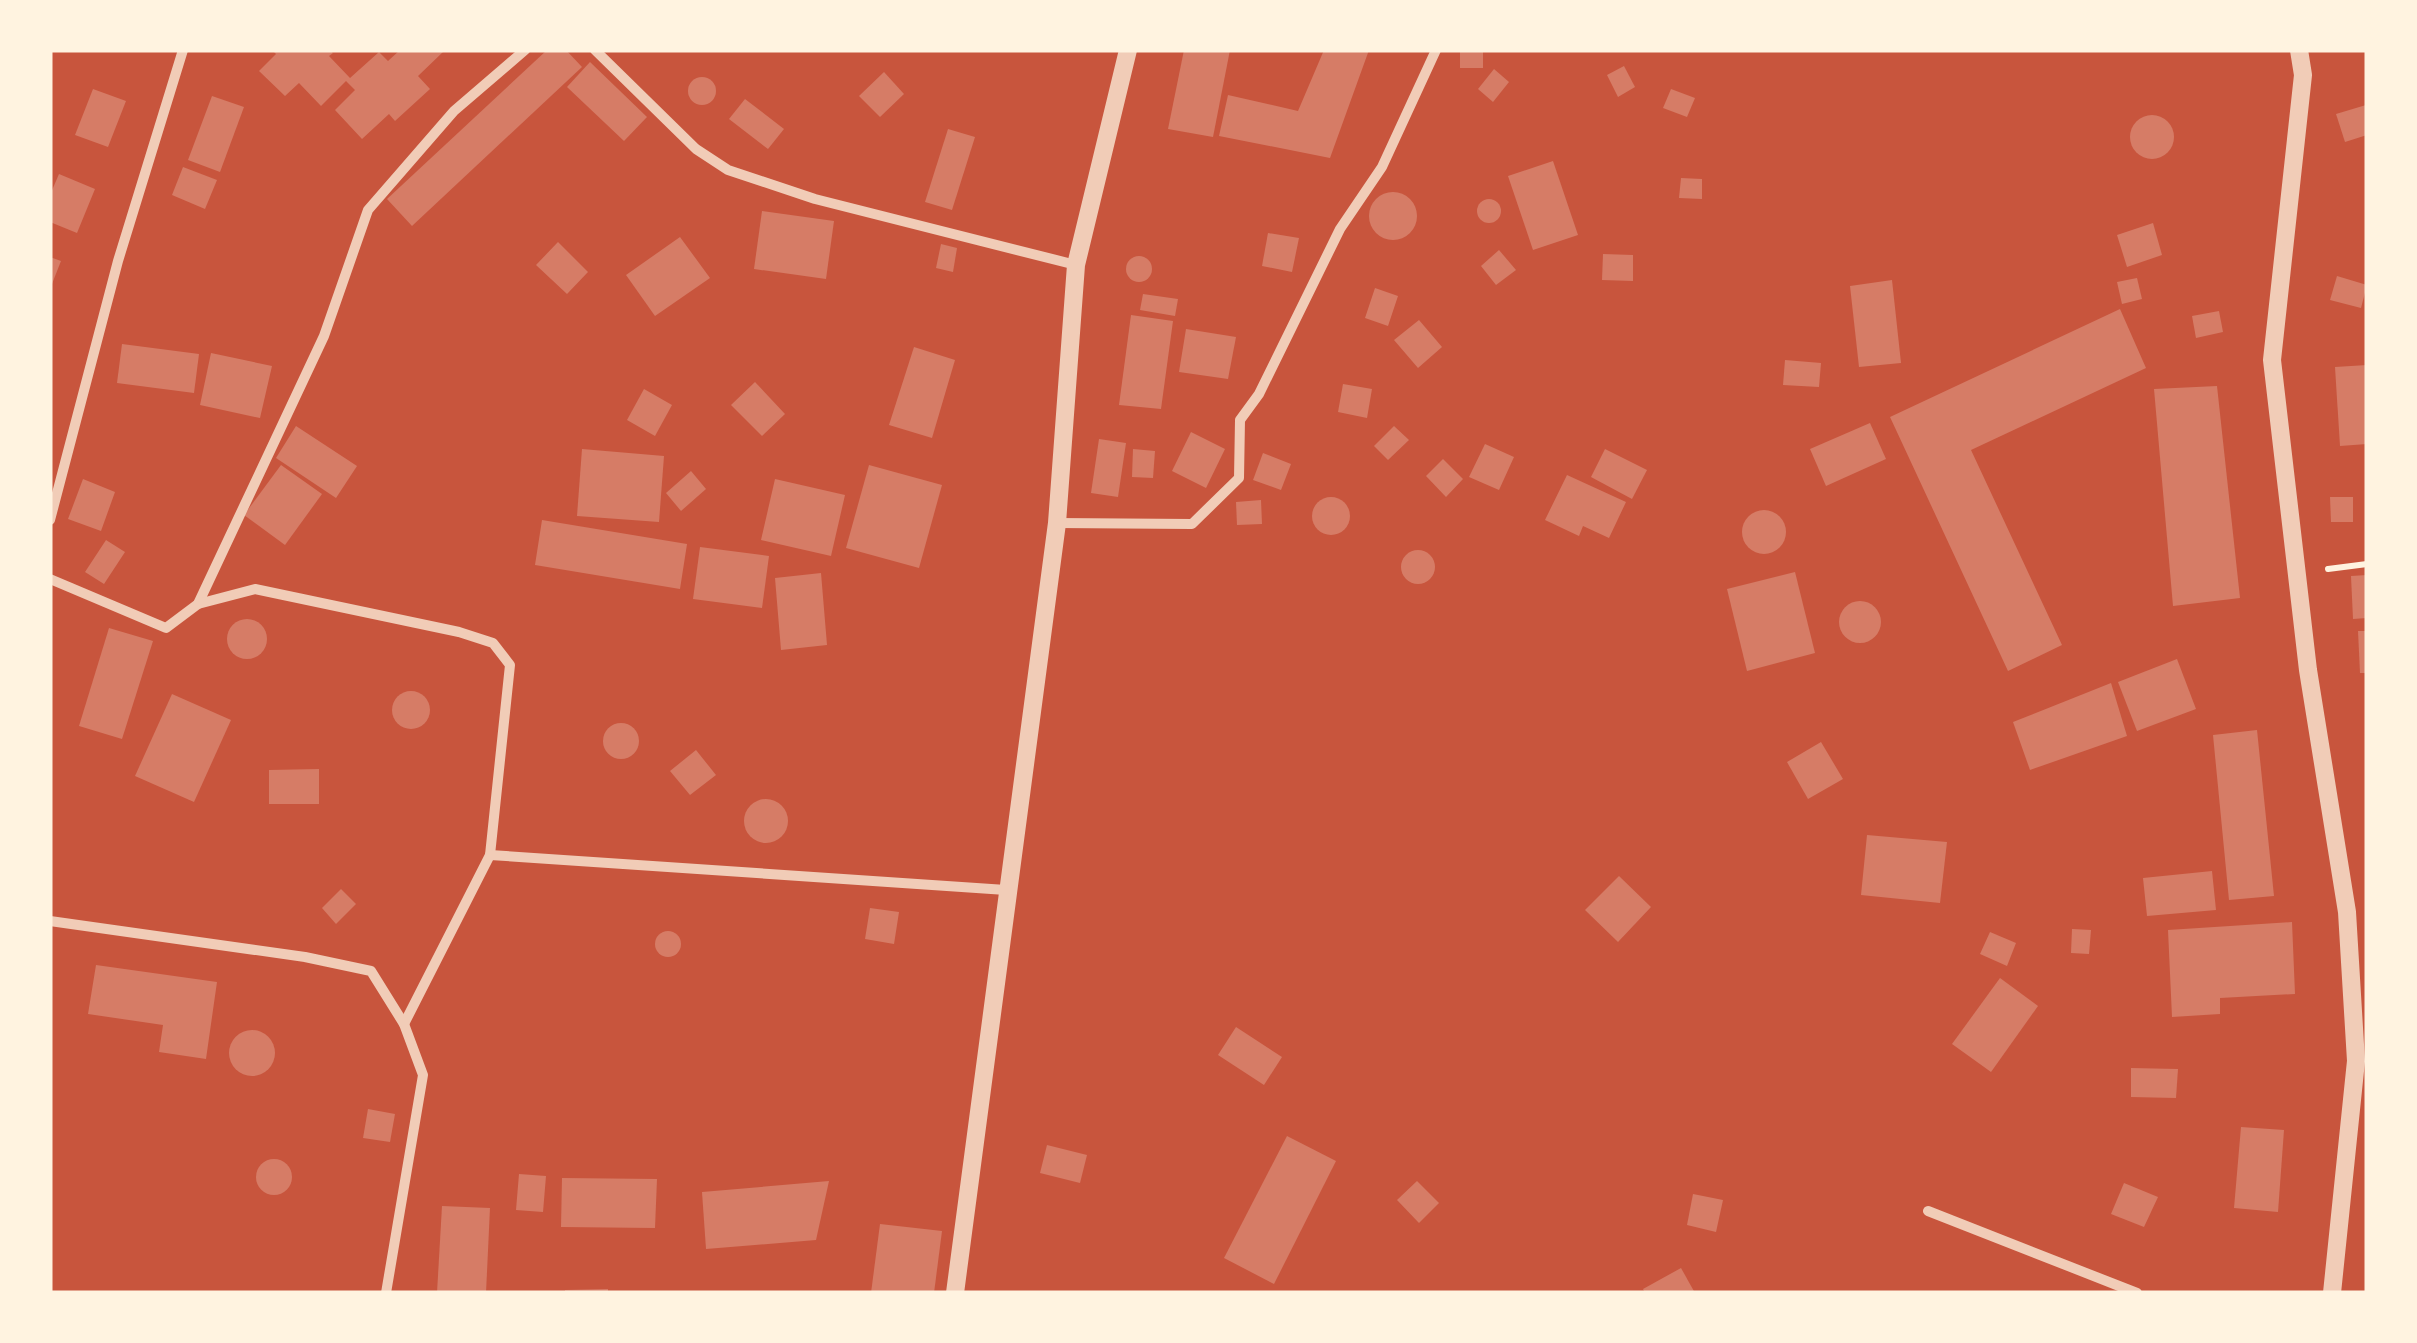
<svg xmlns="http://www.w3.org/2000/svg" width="2417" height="1343" viewBox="0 0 2417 1343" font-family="'Times New Roman',serif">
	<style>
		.building { fill: #d67c66 }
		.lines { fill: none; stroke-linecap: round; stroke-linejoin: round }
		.path { stroke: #fff3e0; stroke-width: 6 }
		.minor { stroke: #f1ccb7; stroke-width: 10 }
		.tertiary { stroke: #f1ccb7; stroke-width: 18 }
	</style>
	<rect width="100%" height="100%" fill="#c8553d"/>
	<g class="building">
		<path d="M 272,50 L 329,50 L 333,53 L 329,56 L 350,78 L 379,52 L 388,61 L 400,50 L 443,52 L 418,76 L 430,89 L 395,121 L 389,114 L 362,139 L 335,110 L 355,90 L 346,81 L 321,106 L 299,83 L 285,96 L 259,71 L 276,54 Z"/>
		<path d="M 547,50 L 566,50 L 582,67 L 412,226 L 387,199 Z"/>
		<path d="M 1184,50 L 1230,50 L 1213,137 L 1168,129 Z"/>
		<path d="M 1324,50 L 1369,50 L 1330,158 L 1219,136 L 1228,95 L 1298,111 Z"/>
		<rect x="1460" y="50" width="23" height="18"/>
		<path d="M 590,62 L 647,117 L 624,141 L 567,87 Z"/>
		<path d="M 1624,66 L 1635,87 L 1618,97 L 1607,75 Z"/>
		<path d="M 1494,69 L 1509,82 L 1493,102 L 1478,89 Z"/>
		<path d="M 884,72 L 904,94 L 880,117 L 859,96 Z"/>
		<circle cx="702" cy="91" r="14"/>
		<path d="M 93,89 L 126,101 L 108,147 L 75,135 Z"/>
		<path d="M 1671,89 L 1695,98 L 1687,117 L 1663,108 Z"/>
		<path d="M 212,96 L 244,107 L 220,172 L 188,160 Z"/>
		<path d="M 745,99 L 784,129 L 768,149 L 729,119 Z"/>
		<path d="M 2366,105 L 2367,135 L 2345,142 L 2336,114 Z"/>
		<circle cx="2152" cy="137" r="22"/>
		<path d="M 948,129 L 975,137 L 952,210 L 925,202 Z"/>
		<path d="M 1553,161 L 1578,235 L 1533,250 L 1508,176 Z"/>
		<path d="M 183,167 L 217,180 L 205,209 L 172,195 Z"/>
		<path d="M 59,174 L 95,189 L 77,233 L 50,222 L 50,195 Z"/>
		<path d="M 1681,178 L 1702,179 L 1702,199 L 1679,198 Z"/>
		<circle cx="1393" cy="216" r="24"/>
		<circle cx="1489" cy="211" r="12"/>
		<path d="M 762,211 L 834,221 L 826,279 L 754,269 Z"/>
		<path d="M 2153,223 L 2162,255 L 2127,267 L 2117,235 Z"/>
		<path d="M 1268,233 L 1299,238 L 1292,272 L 1262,266 Z"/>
		<path d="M 680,237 L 710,278 L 655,316 L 626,275 Z"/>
		<path d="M 558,242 L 588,272 L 567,294 L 536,265 Z"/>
		<path d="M 941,244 L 957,248 L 953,272 L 936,268 Z"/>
		<path d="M 1499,250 L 1516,270 L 1496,285 L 1481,266 Z"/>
		<path d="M 1603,254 L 1633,255 L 1633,281 L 1602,280 Z"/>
		<circle cx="1139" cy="269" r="13"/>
		<path d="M 50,257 L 61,261 L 50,289 Z"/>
		<path d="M 2337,276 L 2367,285 L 2361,308 L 2330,300 Z"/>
		<path d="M 2137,278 L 2142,299 L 2122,304 L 2117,282 Z"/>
		<path d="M 1892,280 L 1901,363 L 1859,367 L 1850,286 Z"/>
		<path d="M 1375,288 L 1398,296 L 1388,326 L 1365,318 Z"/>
		<path d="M 1143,294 L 1178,299 L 1175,316 L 1140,310 Z"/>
		<path d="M 2120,309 L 2146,368 L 1971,450 L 2062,645 L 2008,671 L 1890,417 Z"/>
		<path d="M 2219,311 L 2223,332 L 2196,338 L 2192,316 Z"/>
		<path d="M 1131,315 L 1173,321 L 1161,409 L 1119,405 Z"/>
		<path d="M 1419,320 L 1442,347 L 1418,368 L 1394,340 Z"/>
		<path d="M 1186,329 L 1236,337 L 1228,379 L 1179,372 Z"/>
		<path d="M 122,344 L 199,354 L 194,393 L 117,383 Z"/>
		<path d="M 914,347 L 955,360 L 932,438 L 889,425 Z"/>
		<path d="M 211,353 L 272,366 L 260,418 L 200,405 Z"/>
		<path d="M 1785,360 L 1821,363 L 1819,387 L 1783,385 Z"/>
		<path d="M 2367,365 L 2367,444 L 2340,446 L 2335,367 Z"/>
		<path d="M 755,382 L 785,414 L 762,436 L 731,405 Z"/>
		<path d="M 1343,384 L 1372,389 L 1367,418 L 1338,412 Z"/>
		<path d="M 2217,386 L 2240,598 L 2173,606 L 2154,389 Z"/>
		<path d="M 644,389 L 672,405 L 655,436 L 627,420 Z"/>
		<path d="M 1870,423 L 1886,459 L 1826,486 L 1810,449 Z"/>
		<path d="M 296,426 L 357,466 L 336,498 L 276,458 Z"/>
		<path d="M 1394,426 L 1409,440 L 1388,460 L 1374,446 Z"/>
		<path d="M 1191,432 L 1225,449 L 1206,488 L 1172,471 Z"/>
		<path d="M 1099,439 L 1126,443 L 1118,497 L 1091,493 Z"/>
		<path d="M 1485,444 L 1514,457 L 1499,490 L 1469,477 Z"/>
		<path d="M 582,449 L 664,456 L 659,522 L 577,516 Z"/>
		<path d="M 1133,449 L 1155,451 L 1153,478 L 1132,477 Z"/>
		<path d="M 1605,449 L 1647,470 L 1632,499 L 1591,477 Z"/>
		<path d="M 1263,453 L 1291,464 L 1281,490 L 1253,480 Z"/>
		<path d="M 1443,459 L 1463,479 L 1446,497 L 1426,476 Z"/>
		<path d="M 281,465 L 322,494 L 285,545 L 244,515 Z"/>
		<path d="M 869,465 L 942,485 L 919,568 L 846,548 Z"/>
		<path d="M 691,471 L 706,489 L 681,511 L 666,493 Z"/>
		<path d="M 1567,475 L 1626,502 L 1609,538 L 1583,526 L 1579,536 L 1545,520 Z"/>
		<path d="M 83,479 L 115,492 L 101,531 L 68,519 Z"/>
		<path d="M 775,479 L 845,495 L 831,556 L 761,540 Z"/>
		<path d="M 2330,497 L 2353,497 L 2353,522 L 2331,522 Z"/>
		<circle cx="1331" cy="516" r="19"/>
		<path d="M 1261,500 L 1262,524 L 1237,525 L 1236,502 Z"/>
		<circle cx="1764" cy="532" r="22"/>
		<path d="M 542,520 L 687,544 L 680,589 L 535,565 Z"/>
		<path d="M 106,540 L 125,552 L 104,584 L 85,572 Z"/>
		<path d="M 700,547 L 769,556 L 762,608 L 693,599 Z"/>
		<circle cx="1418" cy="567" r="17"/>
		<path d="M 1795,572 L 1815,653 L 1747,671 L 1727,589 Z"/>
		<path d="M 821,573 L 827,645 L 781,650 L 775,578 Z"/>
		<path d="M 2367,575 L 2367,618 L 2353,619 L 2351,576 Z"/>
		<circle cx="1860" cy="622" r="21"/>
		<circle cx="247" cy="639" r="20"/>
		<path d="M 109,628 L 153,641 L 122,739 L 79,726 Z"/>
		<path d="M 2358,631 L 2367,631 L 2367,673 L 2360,673 Z"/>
		<path d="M 2177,659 L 2196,709 L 2137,731 L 2118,682 Z"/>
		<path d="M 2111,683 L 2127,736 L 2030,770 L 2013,722 Z"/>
		<circle cx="411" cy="710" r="19"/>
		<path d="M 172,694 L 231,720 L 194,802 L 135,776 Z"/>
		<circle cx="621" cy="741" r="18"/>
		<path d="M 2257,730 L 2274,896 L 2229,900 L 2213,735 Z"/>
		<path d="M 1821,742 L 1843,779 L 1808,799 L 1787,762 Z"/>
		<path d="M 696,750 L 716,775 L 690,795 L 670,771 Z"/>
		<path d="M 319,769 L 319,804 L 269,804 L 269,770 Z"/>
		<circle cx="766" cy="821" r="22"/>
		<path d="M 1867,835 L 1947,842 L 1940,903 L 1861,895 Z"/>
		<path d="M 2212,871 L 2216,910 L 2147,916 L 2143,878 Z"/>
		<path d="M 1619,876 L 1651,907 L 1618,942 L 1585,910 Z"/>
		<path d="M 341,889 L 356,904 L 336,924 L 322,908 Z"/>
		<path d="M 870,908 L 899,912 L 894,944 L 865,939 Z"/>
		<path d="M 2292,922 L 2295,994 L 2220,998 L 2220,1014 L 2172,1017 L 2168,930 Z"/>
		<path d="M 2072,929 L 2091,930 L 2089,954 L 2071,953 Z"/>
		<circle cx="668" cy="944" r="13"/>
		<path d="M 1990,932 L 2016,943 L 2007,966 L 1980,954 Z"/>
		<path d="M 96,965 L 217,982 L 206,1059 L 159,1052 L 163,1025 L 88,1014 Z"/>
		<path d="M 2000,978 L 2038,1006 L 1991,1072 L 1952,1044 Z"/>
		<path d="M 1236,1027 L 1282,1057 L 1264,1085 L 1218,1055 Z"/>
		<circle cx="252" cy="1053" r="23"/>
		<path d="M 2131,1068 L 2178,1069 L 2176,1098 L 2131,1097 Z"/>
		<path d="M 368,1109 L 395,1114 L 390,1142 L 363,1138 Z"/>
		<path d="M 2241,1127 L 2284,1130 L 2278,1212 L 2234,1208 Z"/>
		<path d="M 1287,1136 L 1336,1161 L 1274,1284 L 1224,1258 Z"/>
		<path d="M 1047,1145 L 1087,1155 L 1080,1183 L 1040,1173 Z"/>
		<circle cx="274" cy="1177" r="18"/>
		<path d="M 519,1174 L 546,1176 L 543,1212 L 516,1210 Z"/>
		<path d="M 562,1178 L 657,1179 L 655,1228 L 561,1227 Z"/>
		<path d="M 829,1181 L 816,1240 L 706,1249 L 702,1192 Z"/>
		<path d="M 1417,1181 L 1439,1203 L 1419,1223 L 1397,1200 Z"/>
		<path d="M 2124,1183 L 2158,1197 L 2144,1227 L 2111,1214 Z"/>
		<path d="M 1693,1194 L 1723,1200 L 1716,1232 L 1687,1225 Z"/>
		<path d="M 442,1206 L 490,1208 L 486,1293 L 437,1293 Z"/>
		<path d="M 880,1224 L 942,1231 L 934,1293 L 871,1293 Z"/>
		<path d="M 1681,1268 L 1695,1293 L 1645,1293 L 1643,1289 Z"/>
		<path d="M 608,1289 L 608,1293 L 565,1293 L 565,1290 Z"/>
	</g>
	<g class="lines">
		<path class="path" d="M 2328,569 L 2367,564"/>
		<g class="minor">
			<path d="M 595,50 L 696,149 L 728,170 L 815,199 L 1076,265"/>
			<path d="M 50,520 L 118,261 L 183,50"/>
			<path d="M 1057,523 L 1192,524 L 1239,478 L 1240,420 L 1259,394 L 1340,229 L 1382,167 L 1436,50"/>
			<path d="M 50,579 L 166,628 L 198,604 L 324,336 L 368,210 L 454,111 L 525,50"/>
			<path d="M 198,604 L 255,589 L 459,632 L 493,643 L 510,665 L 490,855 L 404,1024"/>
			<path d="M 490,855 L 1006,890"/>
			<path d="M 50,921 L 305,957 L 371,971 L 404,1024 L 423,1075 L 386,1293"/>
			<path d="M 1928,1211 L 2137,1293"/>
		</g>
		<g class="tertiary">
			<path d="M 2299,50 L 2303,75 L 2272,360 L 2308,670 L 2347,912 L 2356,1061 L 2332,1293"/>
			<path d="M 955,1293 L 1057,523 L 1076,265 L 1128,50"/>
		</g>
	</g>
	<rect width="2417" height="1343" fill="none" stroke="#fff3e0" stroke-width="105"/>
</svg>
